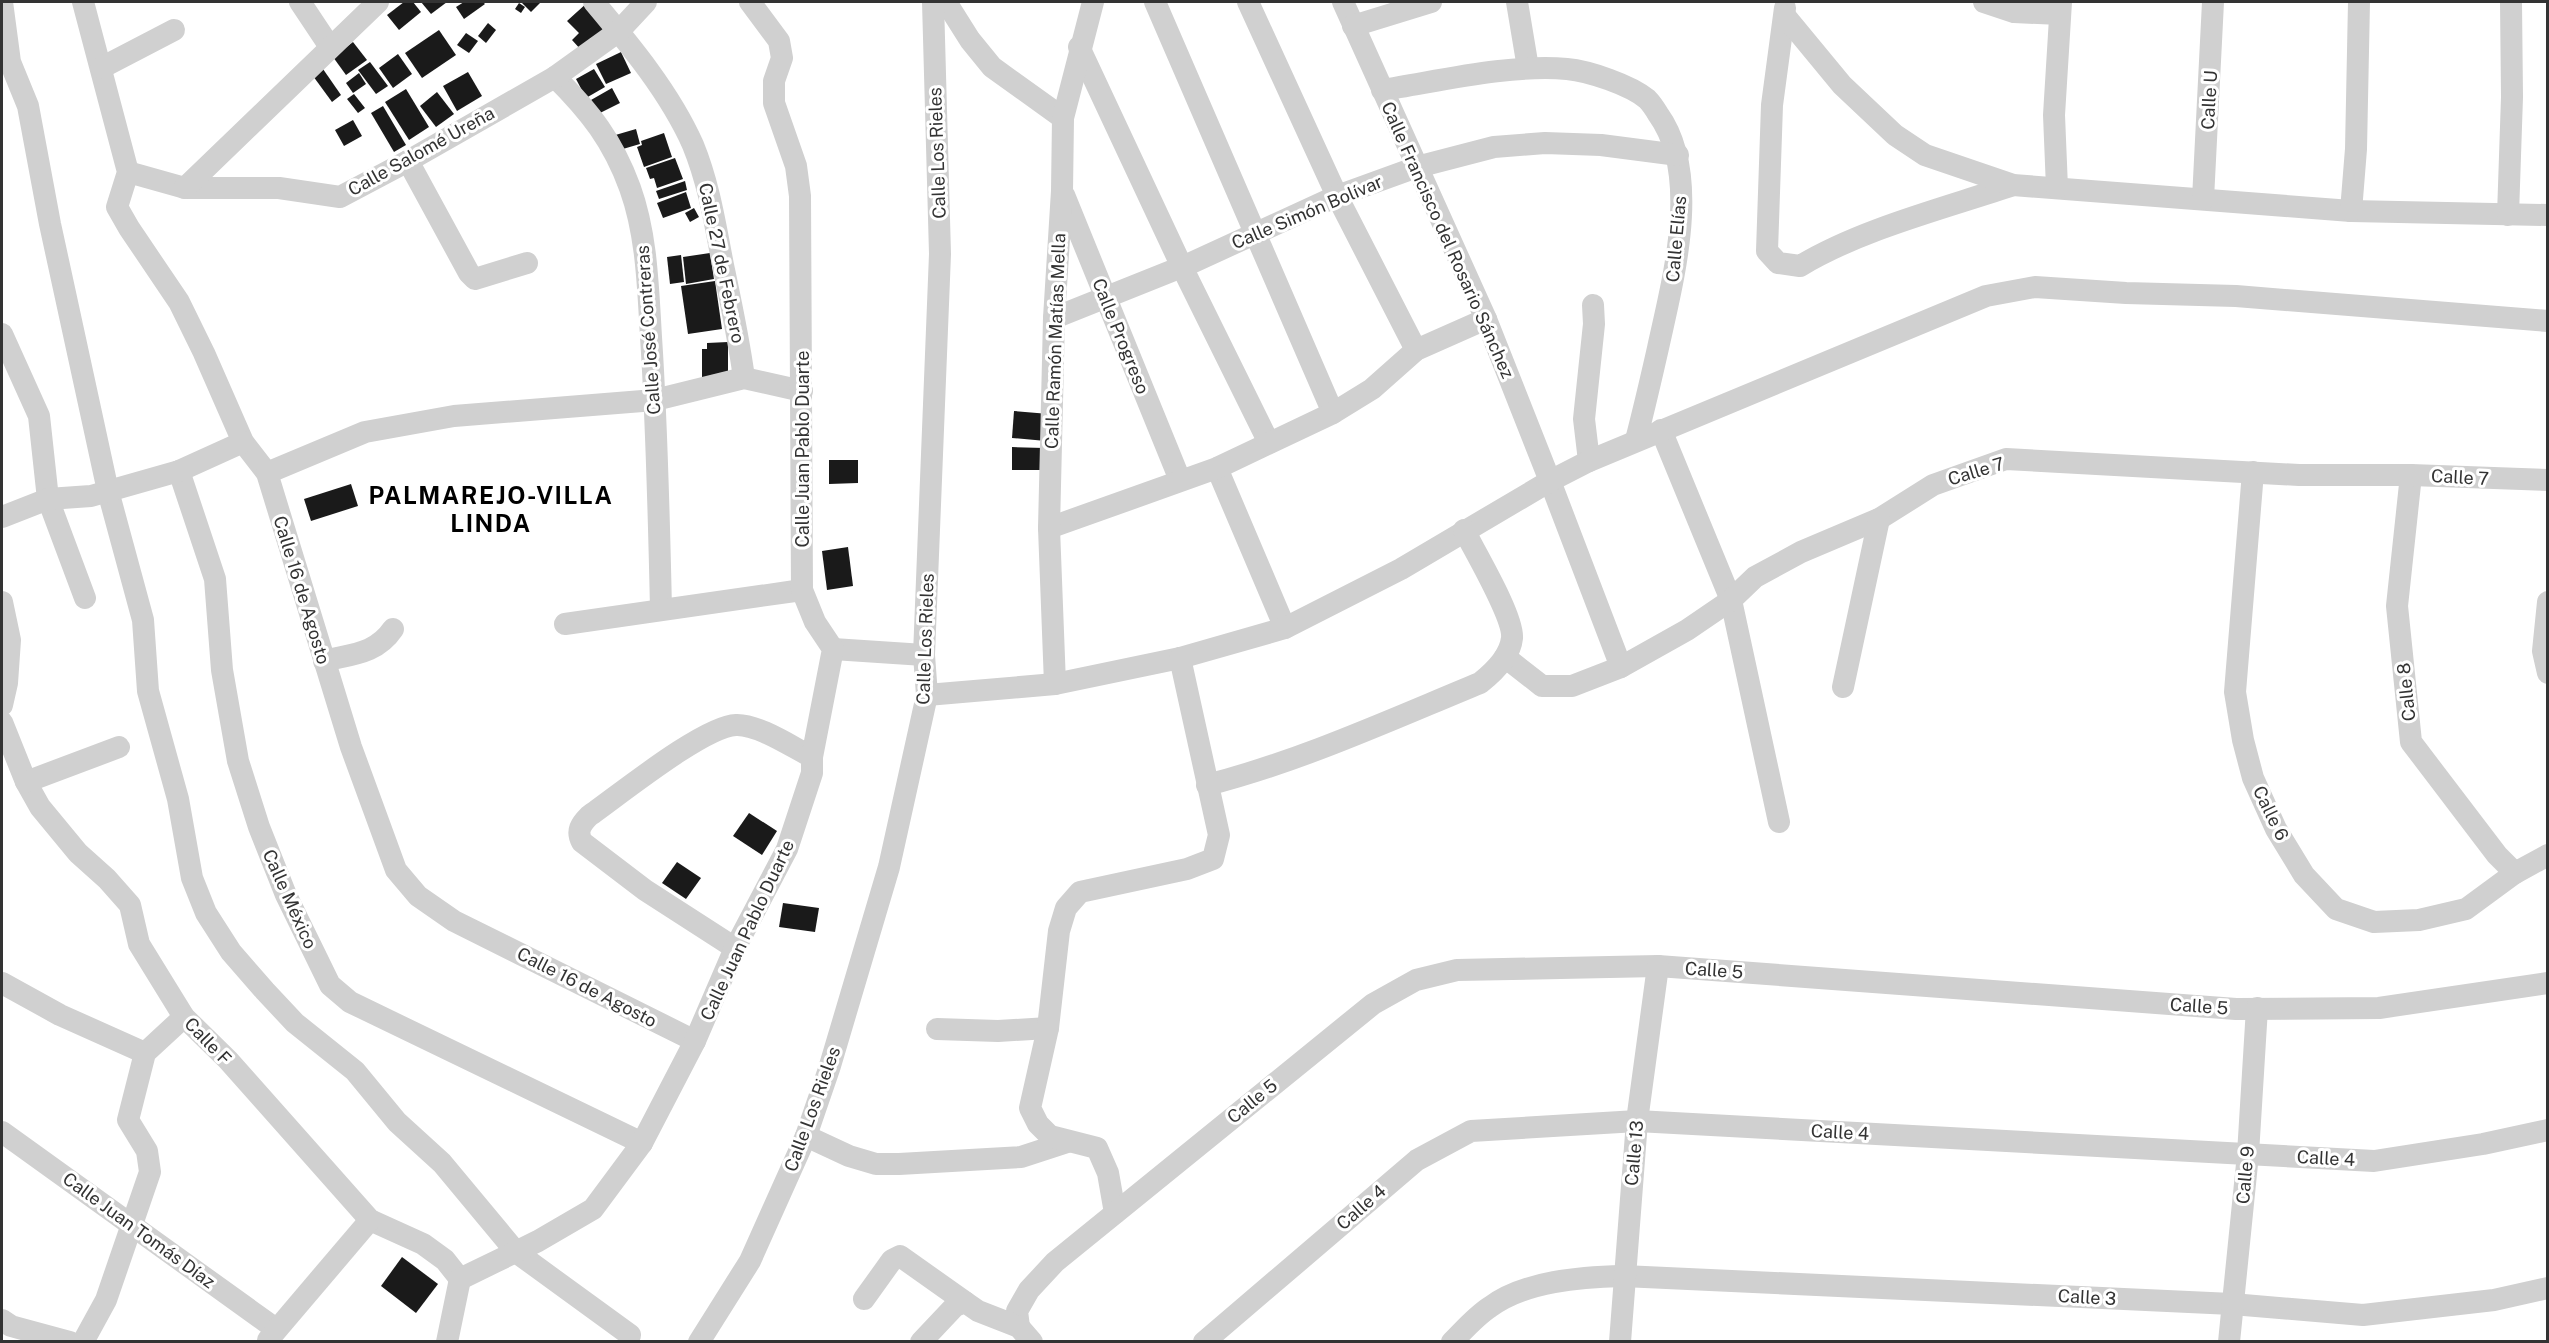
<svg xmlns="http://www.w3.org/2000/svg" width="2549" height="1343" viewBox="0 0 2549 1343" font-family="'Public Sans',sans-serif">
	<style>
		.building { fill: #1a1a1a }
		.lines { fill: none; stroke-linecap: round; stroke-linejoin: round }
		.minor { stroke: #d0d0d0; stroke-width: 22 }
		.labels { text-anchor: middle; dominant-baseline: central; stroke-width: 6; stroke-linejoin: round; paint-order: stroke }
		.street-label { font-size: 18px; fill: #333; stroke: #fff }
		.district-label { font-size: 24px; font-weight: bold; letter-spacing: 1.5px; fill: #000; stroke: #fff }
	</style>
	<rect width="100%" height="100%" fill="#fff"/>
	<g class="building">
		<path d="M 404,2 L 413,2 L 421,12 L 399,30 L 387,15 Z"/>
		<path d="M 421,2 L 447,2 L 431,14 Z"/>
		<path d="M 464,2 L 483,2 L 485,4 L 464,19 L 456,7 Z"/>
		<path d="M 521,2 L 541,2 L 531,12 Z"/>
		<path d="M 588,2 L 610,25 L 582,51 L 572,40 L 579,33 L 567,21 Z"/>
		<path d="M 519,3 L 525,7 L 521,13 L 515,9 Z"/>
		<path d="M 488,23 L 496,30 L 486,43 L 478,36 Z"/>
		<path d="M 439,30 L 456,55 L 422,78 L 405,53 Z"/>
		<path d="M 466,33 L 478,41 L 469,53 L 457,45 Z"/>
		<path d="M 353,42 L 367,60 L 346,75 L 333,57 Z"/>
		<path d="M 621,52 L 631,73 L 606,84 L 596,64 Z"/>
		<path d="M 398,54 L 412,74 L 393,88 L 379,68 Z"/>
		<path d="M 370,62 L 388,86 L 376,94 L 358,70 Z"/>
		<path d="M 323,69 L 341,95 L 332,102 L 313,76 Z"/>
		<path d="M 594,69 L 605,87 L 586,98 L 576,79 Z"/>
		<path d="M 468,72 L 482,96 L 457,111 L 443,86 Z"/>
		<path d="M 359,73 L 366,84 L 353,93 L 346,83 Z"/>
		<path d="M 612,88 L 620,103 L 598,114 L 591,100 Z"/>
		<path d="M 406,89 L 429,127 L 409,140 L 385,102 Z"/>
		<path d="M 437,92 L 454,114 L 436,127 L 420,106 Z"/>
		<path d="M 354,94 L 365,108 L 358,113 L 347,99 Z"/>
		<path d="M 383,106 L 406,145 L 394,152 L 371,113 Z"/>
		<path d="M 353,120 L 362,136 L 344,146 L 335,130 Z"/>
		<path d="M 636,129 L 640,144 L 616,151 L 612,136 Z"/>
		<path d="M 664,133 L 672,157 L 644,167 L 637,147 L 642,145 L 641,141 Z"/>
		<path d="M 675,158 L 683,179 L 657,188 L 654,178 L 650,179 L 646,168 Z"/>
		<path d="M 685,181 L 687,190 L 659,199 L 656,191 Z"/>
		<path d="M 686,192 L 691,208 L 663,218 L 657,203 Z"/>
		<path d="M 694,208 L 699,217 L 690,222 L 685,213 Z"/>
		<path d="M 710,253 L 714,279 L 686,284 L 683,257 Z"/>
		<path d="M 681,255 L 684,282 L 670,284 L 667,257 Z"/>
		<path d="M 715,281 L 722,329 L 688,334 L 681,286 Z"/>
		<path d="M 728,342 L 728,377 L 702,377 L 702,349 L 707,349 L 707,343 Z"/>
		<path d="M 1014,411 L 1049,414 L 1046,441 L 1012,438 Z"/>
		<path d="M 1012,447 L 1044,448 L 1044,470 L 1012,470 Z"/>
		<path d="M 829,460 L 858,460 L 858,483 L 829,484 Z"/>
		<path d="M 351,484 L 358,506 L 311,521 L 304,499 Z"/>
		<path d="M 848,547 L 853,586 L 827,590 L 822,551 Z"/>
		<path d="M 749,813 L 777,831 L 762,855 L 733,836 Z"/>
		<path d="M 677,862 L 701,878 L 686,899 L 662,883 Z"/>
		<path d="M 783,903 L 819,908 L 815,932 L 779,927 Z"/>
		<path d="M 402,1257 L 438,1284 L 416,1313 L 381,1286 Z"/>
	</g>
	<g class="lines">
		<g class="minor">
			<path d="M 2,2 L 10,62 L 28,106 L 50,224 L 108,491 L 143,620 L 148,691 L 178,799 L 192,878 L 206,913 L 231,952 L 265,991 L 295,1023 L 355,1071 L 397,1122 L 442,1163 L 516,1252 L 630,1335"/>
			<path d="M 83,2 L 128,172 L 117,207 L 129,228 L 179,302 L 204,353 L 243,442 L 267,473 L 351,747 L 396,870 L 418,896 L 454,921 L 695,1041"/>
			<path d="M 300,2 L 330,47"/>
			<path d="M 594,2 C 630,45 670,93 693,145 C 709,184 715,224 723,265 C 731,303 739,340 744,378"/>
			<path d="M 946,2 L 970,40 L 992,67 L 1063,118"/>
			<path d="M 1155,2 L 1333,413"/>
			<path d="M 1248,2 L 1337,196 L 1416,350"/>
			<path d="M 1343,2 L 1486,319 L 1550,481 L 1621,667"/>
			<path d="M 1517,2 L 1528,68"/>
			<path d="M 1984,2 L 2014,12 L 2060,14"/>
			<path d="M 1785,8 L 1772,105 L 1767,251 L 1778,263 L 1800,266 C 1861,229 1945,208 2013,185"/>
			<path d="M 1785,16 L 1842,85 L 1895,135 L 1925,155 L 2013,185 L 2351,211 L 2548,215"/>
			<path d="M 1353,26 L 1431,2"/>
			<path d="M 1079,47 L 1182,267 L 1269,443"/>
			<path d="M 101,68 L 174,30"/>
			<path d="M 555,77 C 590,112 613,141 630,188 C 647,235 648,288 651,337 C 657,427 659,518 661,609"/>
			<path d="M 1382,90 C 1440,81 1509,64 1567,69 C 1589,71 1630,85 1647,99 C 1651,103 1655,109 1658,114 C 1702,175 1673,279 1658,348 C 1651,379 1644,409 1636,440"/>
			<path d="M 408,161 L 469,273 L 475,279 L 527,263"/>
			<path d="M 128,172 L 185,188 L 279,188 L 340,197 L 408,161 L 555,77 L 619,31 L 646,2"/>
			<path d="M 185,188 L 378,2"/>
			<path d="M 2057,188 L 2054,115 L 2061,2"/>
			<path d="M 1064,195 L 1180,480"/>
			<path d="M 2203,199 L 2213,2"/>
			<path d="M 2351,211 L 2356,149 L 2359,2"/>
			<path d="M 2508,215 L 2512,97 L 2511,2"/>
			<path d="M 1054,318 L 1189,264 L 1337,196 L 1417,167 L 1494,147 L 1545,143 L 1601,145 L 1678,155"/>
			<path d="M 2,334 L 39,416 L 48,499 L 85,598"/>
			<path d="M 1661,430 L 1731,600 L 1779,822"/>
			<path d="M 1589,461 L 1584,419 L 1594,324 L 1593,305"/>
			<path d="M 1217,468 L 1285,628"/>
			<path d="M 179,471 L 215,579 L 222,670 L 238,761 L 259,827 L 286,895 L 330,985 L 350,1002 L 642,1143"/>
			<path d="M 2253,472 L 2235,692 L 2243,740 L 2253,778 L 2276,829 L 2304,875 L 2336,909 L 2374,922 L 2419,920 L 2466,909 L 2515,873 L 2548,855"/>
			<path d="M 267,473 L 365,432 L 454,416 L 655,400 L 744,378 L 802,391"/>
			<path d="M 2411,475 L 2397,606 L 2411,742 L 2497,855 L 2515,873"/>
			<path d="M 2,517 L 48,499 L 91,496 L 179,471 L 243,442"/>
			<path d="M 1049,528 L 1217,468 L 1333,413 L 1372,389 L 1416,350 L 1486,319"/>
			<path d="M 2,602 L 10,640 L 7,683 L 2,705"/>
			<path d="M 2548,602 L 2543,651 L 2548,673"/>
			<path d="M 565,624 L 802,590"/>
			<path d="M 833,649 L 924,655"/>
			<path d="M 1505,657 L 1542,686 L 1572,686 L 1621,667 L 1687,630 L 1731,600 L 1755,577 L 1801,552 L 1879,519 L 1933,485 L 2006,459 L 2299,475 L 2411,475 L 2548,480"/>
			<path d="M 324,661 C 352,654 376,654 393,629"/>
			<path d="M 1055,684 L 1049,528 L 1054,318 L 1062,191 L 1063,118 L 1093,2"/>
			<path d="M 1843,687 L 1879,519"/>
			<path d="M 927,695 L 1055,684 L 1180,658 L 1285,628 L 1401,569 L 1550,481 L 1589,461 L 1986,296 L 2035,287 L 2126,293 L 2236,296 L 2548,321"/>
			<path d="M 2,722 L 26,782 L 40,807 L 78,853 L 107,879 L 130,905 L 139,944 L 184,1017 L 228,1060 L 370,1220 L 423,1244 L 445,1260 L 460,1279"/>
			<path d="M 26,782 L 119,747"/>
			<path d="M 1207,785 C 1301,761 1390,720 1480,683 C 1494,672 1510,657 1512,638 C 1514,617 1475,552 1464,530"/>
			<path d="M 735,948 L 645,890 L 582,842 C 576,831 581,824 589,816 C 619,795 704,726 736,725 C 758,724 792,747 812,757"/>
			<path d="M 2,983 L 60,1015 L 145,1053"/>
			<path d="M 937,1029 L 998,1031 L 1048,1028"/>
			<path d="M 2,1132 L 276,1329"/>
			<path d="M 806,1136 L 849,1156 L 876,1164 L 899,1164 L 1021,1157 L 1067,1142"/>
			<path d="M 1115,1213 L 1108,1173 L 1097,1148 L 1050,1136 L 1038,1124 L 1030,1108 L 1048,1028 L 1059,931 L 1066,908 L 1080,892 L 1187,869 L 1213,859 L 1219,835 L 1180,658"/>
			<path d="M 460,1279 L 538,1241 L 593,1209 L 642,1143 L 695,1041 L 735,948 L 787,849 L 812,773 L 812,757 L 833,649 L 815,622 L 802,590 L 800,196 L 796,166 L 774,103 L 774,81 L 782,58 L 779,41 L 750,2"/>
			<path d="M 864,1299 L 892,1260 L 900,1256 L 965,1302"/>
			<path d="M 2,1320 L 11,1326 L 70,1342"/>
			<path d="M 1019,1327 L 1017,1311 L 1029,1290 L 1055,1262 L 1373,1004 L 1416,980 L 1457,970 L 1658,966 L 2236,1009 L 2379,1008 L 2548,983"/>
			<path d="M 268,1340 L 370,1220"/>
			<path d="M 83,1342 L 106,1300 L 150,1172 L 147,1151 L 128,1120 L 145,1053 L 184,1017"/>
			<path d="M 447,1342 L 460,1279"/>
			<path d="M 699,1342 L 750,1261 L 806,1136 L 829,1069 L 889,867 L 927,695 L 924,655 L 940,254 L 933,2"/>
			<path d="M 921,1342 L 955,1306 L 965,1302 L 978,1311 L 1019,1327 L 1032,1342"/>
			<path d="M 1204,1342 L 1417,1160 L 1471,1131 L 1637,1121 L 2374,1161 L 2483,1144 L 2548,1130"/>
			<path d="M 1452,1342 C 1464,1330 1476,1316 1490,1307 C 1525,1281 1581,1277 1623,1276 L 2232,1304 L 2363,1315 L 2494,1300 L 2548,1288"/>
			<path d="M 1620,1342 L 1637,1121 L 1658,966"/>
			<path d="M 2229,1342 L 2248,1154 L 2257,1008"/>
		</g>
	</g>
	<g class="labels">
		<g class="street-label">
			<text transform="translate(2209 100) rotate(-87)">Calle U</text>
			<text transform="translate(421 151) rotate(-29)">Calle Salomé Ureña</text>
			<text transform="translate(937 153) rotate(-92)">Calle Los Rieles</text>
			<text transform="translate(1307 212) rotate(-23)">Calle Simón Bolívar</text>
			<text transform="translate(1676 239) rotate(-85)">Calle Elías</text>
			<text transform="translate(1448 240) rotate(66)">Calle Francisco del Rosario Sánchez</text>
			<text transform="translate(722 263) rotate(78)">Calle 27 de Febrero</text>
			<text transform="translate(648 330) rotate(-94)">Calle José Contreras</text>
			<text transform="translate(1121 336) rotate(68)">Calle Progreso</text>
			<text transform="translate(1055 341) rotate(-88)">Calle Ramón Matías Mella</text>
			<text transform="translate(802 449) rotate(-90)">Calle Juan Pablo Duarte</text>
			<text transform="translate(1976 471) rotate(-17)">Calle 7</text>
			<text transform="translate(2460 477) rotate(3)">Calle 7</text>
			<text transform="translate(302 590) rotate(73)">Calle 16 de Agosto</text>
			<text transform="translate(925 639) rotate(-88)">Calle Los Rieles</text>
			<text transform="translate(2406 692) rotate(-96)">Calle 8</text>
			<text transform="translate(2271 813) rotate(64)">Calle 6</text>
			<text transform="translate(290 899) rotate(66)">Calle México</text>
			<text transform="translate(747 930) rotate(-65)">Calle Juan Pablo Duarte</text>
			<text transform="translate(1714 970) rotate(4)">Calle 5</text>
			<text transform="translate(587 987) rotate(27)">Calle 16 de Agosto</text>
			<text transform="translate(2199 1006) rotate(4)">Calle 5</text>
			<text transform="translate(208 1041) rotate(46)">Calle F</text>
			<text transform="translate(1252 1101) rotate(-39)">Calle 5</text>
			<text transform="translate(812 1109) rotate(-70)">Calle Los Rieles</text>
			<text transform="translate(1840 1132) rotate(3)">Calle 4</text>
			<text transform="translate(1634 1153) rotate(-85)">Calle 13</text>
			<text transform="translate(2326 1158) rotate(3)">Calle 4</text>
			<text transform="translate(2245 1175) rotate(-85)">Calle 9</text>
			<text transform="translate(1361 1207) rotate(-41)">Calle 4</text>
			<text transform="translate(139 1230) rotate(36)">Calle Juan Tomás Díaz</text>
			<text transform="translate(2087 1297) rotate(3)">Calle 3</text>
		</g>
		<g class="district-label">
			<text x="491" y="495">PALMAREJO-VILLA<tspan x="491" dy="28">LINDA</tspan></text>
		</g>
	</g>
	<rect width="2549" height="1343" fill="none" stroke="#333333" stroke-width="6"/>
</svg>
